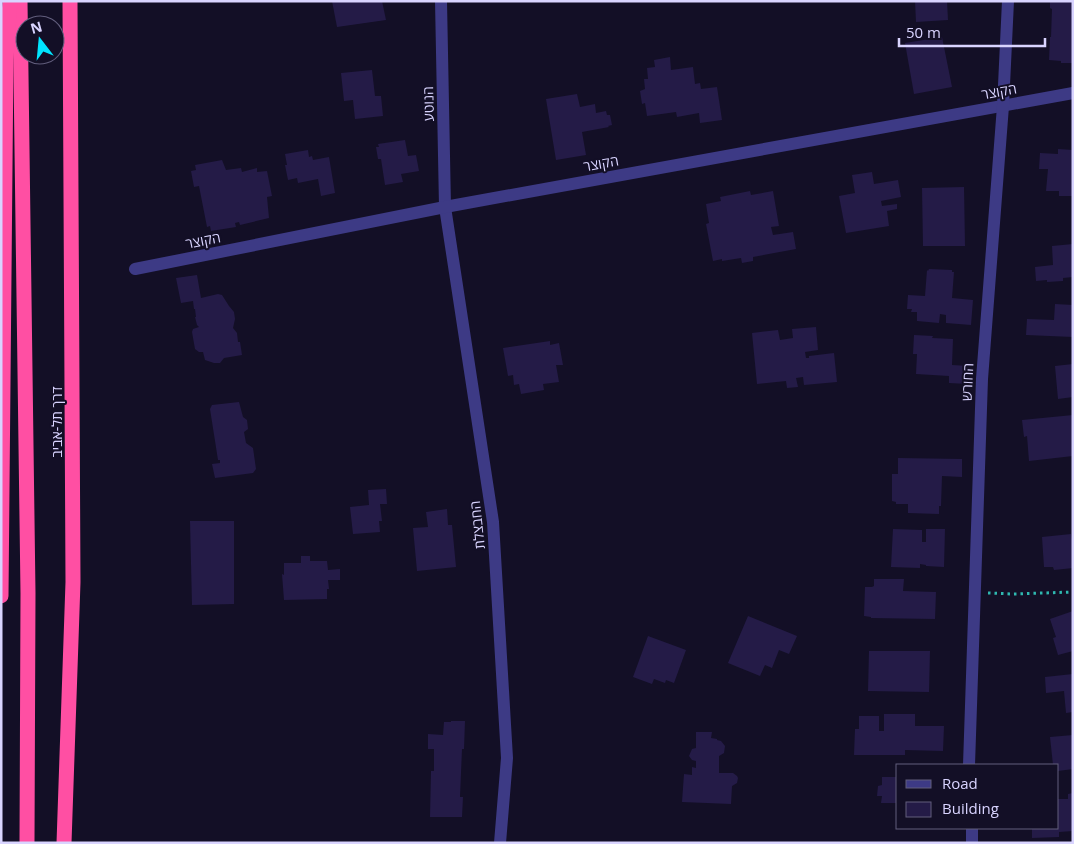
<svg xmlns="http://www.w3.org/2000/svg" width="1074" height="844" viewBox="0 0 1074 844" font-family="'Open Sans',Heebo,sans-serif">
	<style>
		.building { fill: #241b47 }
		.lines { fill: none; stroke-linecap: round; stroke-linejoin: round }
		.path { stroke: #2fb8b0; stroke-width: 3; stroke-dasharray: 2.5 4; stroke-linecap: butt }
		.minor { stroke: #3d3a85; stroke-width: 12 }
		.highway { stroke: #ff4fa3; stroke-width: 15 }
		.labels { text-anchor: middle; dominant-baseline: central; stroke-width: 4; stroke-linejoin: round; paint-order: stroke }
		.street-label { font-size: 14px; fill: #d9d4ff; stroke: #130f26 }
	</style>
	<rect width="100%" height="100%" fill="#130f26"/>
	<g class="building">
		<path d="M 332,1 L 382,1 L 386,20 L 337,27 Z"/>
		<path d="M 915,1 L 947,1 L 948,20 L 916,22 Z"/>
		<path d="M 1050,1 L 1073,1 L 1073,63 L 1061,63 L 1061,61 L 1049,60 L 1050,37 L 1051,37 L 1052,9 L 1050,8 Z"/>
		<path d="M 942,37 L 952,87 L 914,94 L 905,43 Z"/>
		<path d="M 670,57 L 671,70 L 693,67 L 695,84 L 700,83 L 701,89 L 717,87 L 722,120 L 700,123 L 699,113 L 677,117 L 676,112 L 647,116 L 645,103 L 642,104 L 640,91 L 645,89 L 644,79 L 648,79 L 647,68 L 655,67 L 654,60 Z"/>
		<path d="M 372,70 L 375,96 L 381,96 L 383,116 L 355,119 L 353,100 L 344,101 L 341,73 Z"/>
		<path d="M 577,94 L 580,107 L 595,104 L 596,113 L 606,111 L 607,115 L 610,115 L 612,125 L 608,126 L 609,127 L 582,132 L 586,155 L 556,160 L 546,99 Z"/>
		<path d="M 405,140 L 408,156 L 416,155 L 419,171 L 401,174 L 403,182 L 385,185 L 381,159 L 378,159 L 376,147 L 379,147 L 378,144 Z"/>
		<path d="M 1058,149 L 1073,150 L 1073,196 L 1059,196 L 1059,191 L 1046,191 L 1048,169 L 1039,169 L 1040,153 L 1058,154 Z"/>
		<path d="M 308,150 L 309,157 L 312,156 L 313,160 L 329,157 L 335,193 L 321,196 L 318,179 L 298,183 L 297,178 L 288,180 L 285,165 L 287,165 L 285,154 Z"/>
		<path d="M 222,160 L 226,170 L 241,168 L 242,172 L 257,168 L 257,172 L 267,171 L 272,196 L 267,197 L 269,218 L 240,225 L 239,222 L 235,223 L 236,227 L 211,231 L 210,226 L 207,227 L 199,186 L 194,187 L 191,171 L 196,170 L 195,165 Z"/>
		<path d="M 872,172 L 874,184 L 898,180 L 901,197 L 881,201 L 882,206 L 897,204 L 897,209 L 887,211 L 889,226 L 846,233 L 839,196 L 855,193 L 852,175 Z"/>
		<path d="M 964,187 L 965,246 L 923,246 L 922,188 Z"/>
		<path d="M 750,191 L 751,195 L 773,191 L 779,226 L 771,227 L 773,235 L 793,232 L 796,249 L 753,257 L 753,261 L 742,263 L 741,258 L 722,261 L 722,259 L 713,261 L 706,224 L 709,223 L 706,204 L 721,201 L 720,197 Z"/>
		<path d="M 1073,244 L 1073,277 L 1063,278 L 1063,281 L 1047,282 L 1047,280 L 1036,281 L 1035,267 L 1053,265 L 1052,246 Z"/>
		<path d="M 929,269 L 952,270 L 952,272 L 954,272 L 952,298 L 973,300 L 971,325 L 946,323 L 946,315 L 940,314 L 939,323 L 917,321 L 917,312 L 911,312 L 912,309 L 907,309 L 908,295 L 925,296 L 927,270 L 928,271 Z"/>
		<path d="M 197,275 L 201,298 L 218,294 L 222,295 L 229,306 L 234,312 L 235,319 L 233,328 L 237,333 L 238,342 L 240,342 L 242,355 L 224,358 L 220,363 L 214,363 L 205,360 L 203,352 L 199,352 L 195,349 L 192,332 L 193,329 L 199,327 L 197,325 L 195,317 L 196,317 L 195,309 L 194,309 L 193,301 L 181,303 L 176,278 Z"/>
		<path d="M 1055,304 L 1073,305 L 1073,337 L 1026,335 L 1027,319 L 1054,320 Z"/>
		<path d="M 816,327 L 818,350 L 805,352 L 806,358 L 809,358 L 809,356 L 834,353 L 837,382 L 804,385 L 803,377 L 796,378 L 798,387 L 787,388 L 786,381 L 757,384 L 752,333 L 778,330 L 780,340 L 793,338 L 792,329 Z"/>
		<path d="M 914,335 L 933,336 L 932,338 L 953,339 L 952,365 L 969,366 L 968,384 L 949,383 L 949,376 L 916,374 L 917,354 L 913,354 Z"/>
		<path d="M 550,341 L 550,345 L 559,343 L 563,365 L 556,365 L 559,382 L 543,384 L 544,390 L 521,394 L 519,384 L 514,385 L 513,375 L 508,376 L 503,348 Z"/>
		<path d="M 1073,364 L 1073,397 L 1058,399 L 1055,366 Z"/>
		<path d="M 239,402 L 243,417 L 247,420 L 248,429 L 244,432 L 246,443 L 253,448 L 256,469 L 253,473 L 215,478 L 212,464 L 220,463 L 220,460 L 218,460 L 210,409 L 212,405 Z"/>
		<path d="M 1073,415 L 1073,456 L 1029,461 L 1027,436 L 1024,437 L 1022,420 Z"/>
		<path d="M 898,458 L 962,459 L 962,477 L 942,476 L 941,506 L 939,506 L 939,514 L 908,513 L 908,504 L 896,504 L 896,502 L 892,501 L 892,474 L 898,474 Z"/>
		<path d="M 386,489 L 387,504 L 380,504 L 382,521 L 379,521 L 380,532 L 353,534 L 350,507 L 369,505 L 368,490 Z"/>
		<path d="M 447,509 L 448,525 L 452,525 L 456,567 L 417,571 L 413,528 L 428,527 L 426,512 Z"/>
		<path d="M 190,521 L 234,521 L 234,604 L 192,605 Z"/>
		<path d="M 893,529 L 922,530 L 922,542 L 926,542 L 926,529 L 945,529 L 944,567 L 926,566 L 926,565 L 920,564 L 920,568 L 891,567 Z"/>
		<path d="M 1071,534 L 1073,546 L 1073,568 L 1054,570 L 1053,567 L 1044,567 L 1042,537 Z"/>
		<path d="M 301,556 L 310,556 L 310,561 L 327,561 L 328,570 L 340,569 L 340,580 L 328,580 L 329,589 L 327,589 L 327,599 L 284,600 L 282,574 L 284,575 L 284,563 L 301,563 Z"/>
		<path d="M 874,579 L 904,579 L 903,591 L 936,592 L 935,619 L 871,618 L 871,617 L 864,616 L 865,587 L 872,587 L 874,586 Z"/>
		<path d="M 1073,611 L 1073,651 L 1058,655 L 1053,638 L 1056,637 L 1050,619 Z"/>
		<path d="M 748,616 L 797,636 L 789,654 L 779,650 L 772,668 L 765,665 L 760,676 L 728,663 Z"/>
		<path d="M 648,636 L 686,650 L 674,683 L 666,680 L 665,683 L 654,679 L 652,684 L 633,677 Z"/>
		<path d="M 869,651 L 930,651 L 929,692 L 868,691 Z"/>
		<path d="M 1073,674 L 1073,712 L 1066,713 L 1064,691 L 1046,693 L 1045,677 Z"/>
		<path d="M 884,714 L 915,714 L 915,726 L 944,726 L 943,751 L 905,750 L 905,755 L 854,755 L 855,729 L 859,729 L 859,716 L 879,716 L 879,731 L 884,731 Z"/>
		<path d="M 451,721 L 465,721 L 464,749 L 462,749 L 460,797 L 463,797 L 462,817 L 430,817 L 431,771 L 434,771 L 434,749 L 428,749 L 428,734 L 443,735 L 444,722 L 451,722 Z"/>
		<path d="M 696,732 L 712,732 L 711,738 L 717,739 L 717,740 L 721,741 L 725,746 L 724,753 L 719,756 L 719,773 L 733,773 L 737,776 L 738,778 L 737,783 L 732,786 L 731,804 L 682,802 L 684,774 L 692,775 L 692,767 L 696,768 L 696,761 L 692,760 L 689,756 L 692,749 L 696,748 Z"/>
		<path d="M 1073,735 L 1073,769 L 1058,771 L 1058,765 L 1053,765 L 1050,737 Z"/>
		<path d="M 882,777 L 898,777 L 898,803 L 881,803 L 882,796 L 877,796 L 878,786 L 882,785 Z"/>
		<path d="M 1073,793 L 1073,831 L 1059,832 L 1059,837 L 1032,838 L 1032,828 L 1058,828 L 1058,799 L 1068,799 L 1068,794 Z"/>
	</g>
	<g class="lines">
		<path class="path" d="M 988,593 L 1013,594 L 1073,592"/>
		<g class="minor">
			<path d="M 441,1 L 445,207 L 493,522 L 507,758 L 500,843"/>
			<path d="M 135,269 L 445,207 L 1073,93"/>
			<path d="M 969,765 L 982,379 L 1003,106 L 1008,1"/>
			<path d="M 972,828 L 972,843"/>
		</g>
		<g class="highway">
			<path d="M 20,1 L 28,593 L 27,843"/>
			<path d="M 1,596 L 6,59 L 10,1"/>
			<path d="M 64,843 L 73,582 L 70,1"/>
		</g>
	</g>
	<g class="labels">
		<g class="street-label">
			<text transform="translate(999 91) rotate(-10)">הקוצר</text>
			<text transform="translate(428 104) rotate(-91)">הנוטע</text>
			<text transform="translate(601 163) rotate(-10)">הקוצר</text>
			<text transform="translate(203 240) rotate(-11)">הקוצר</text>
			<text transform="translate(967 382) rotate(-87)">החורש</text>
			<text transform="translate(56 422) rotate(-90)">דרך תל-אביב</text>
			<text transform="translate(477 525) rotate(-96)">החבצלת</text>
		</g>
	</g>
	<rect width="1074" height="844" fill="none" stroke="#d9d4ff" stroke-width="5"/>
	<rect x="896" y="764" width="162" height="65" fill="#130f26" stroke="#625e7d"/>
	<rect x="906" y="780" width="25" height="8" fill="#3d3a85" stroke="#625e7d"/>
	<text x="942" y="789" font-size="15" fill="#d9d4ff">Road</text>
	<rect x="906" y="802" width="25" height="15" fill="#241b47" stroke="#625e7d"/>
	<text x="942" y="814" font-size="15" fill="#d9d4ff">Building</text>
	<g transform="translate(40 40) rotate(344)"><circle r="24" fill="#130f26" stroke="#625e7d"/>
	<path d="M0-4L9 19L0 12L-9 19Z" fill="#00e5ff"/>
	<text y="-8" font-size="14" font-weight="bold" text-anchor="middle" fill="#d9d4ff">N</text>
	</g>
	<path d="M899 38v8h146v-8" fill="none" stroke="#d9d4ff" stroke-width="2.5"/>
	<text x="906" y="38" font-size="15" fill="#d9d4ff" stroke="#130f26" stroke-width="4" paint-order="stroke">50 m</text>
</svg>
